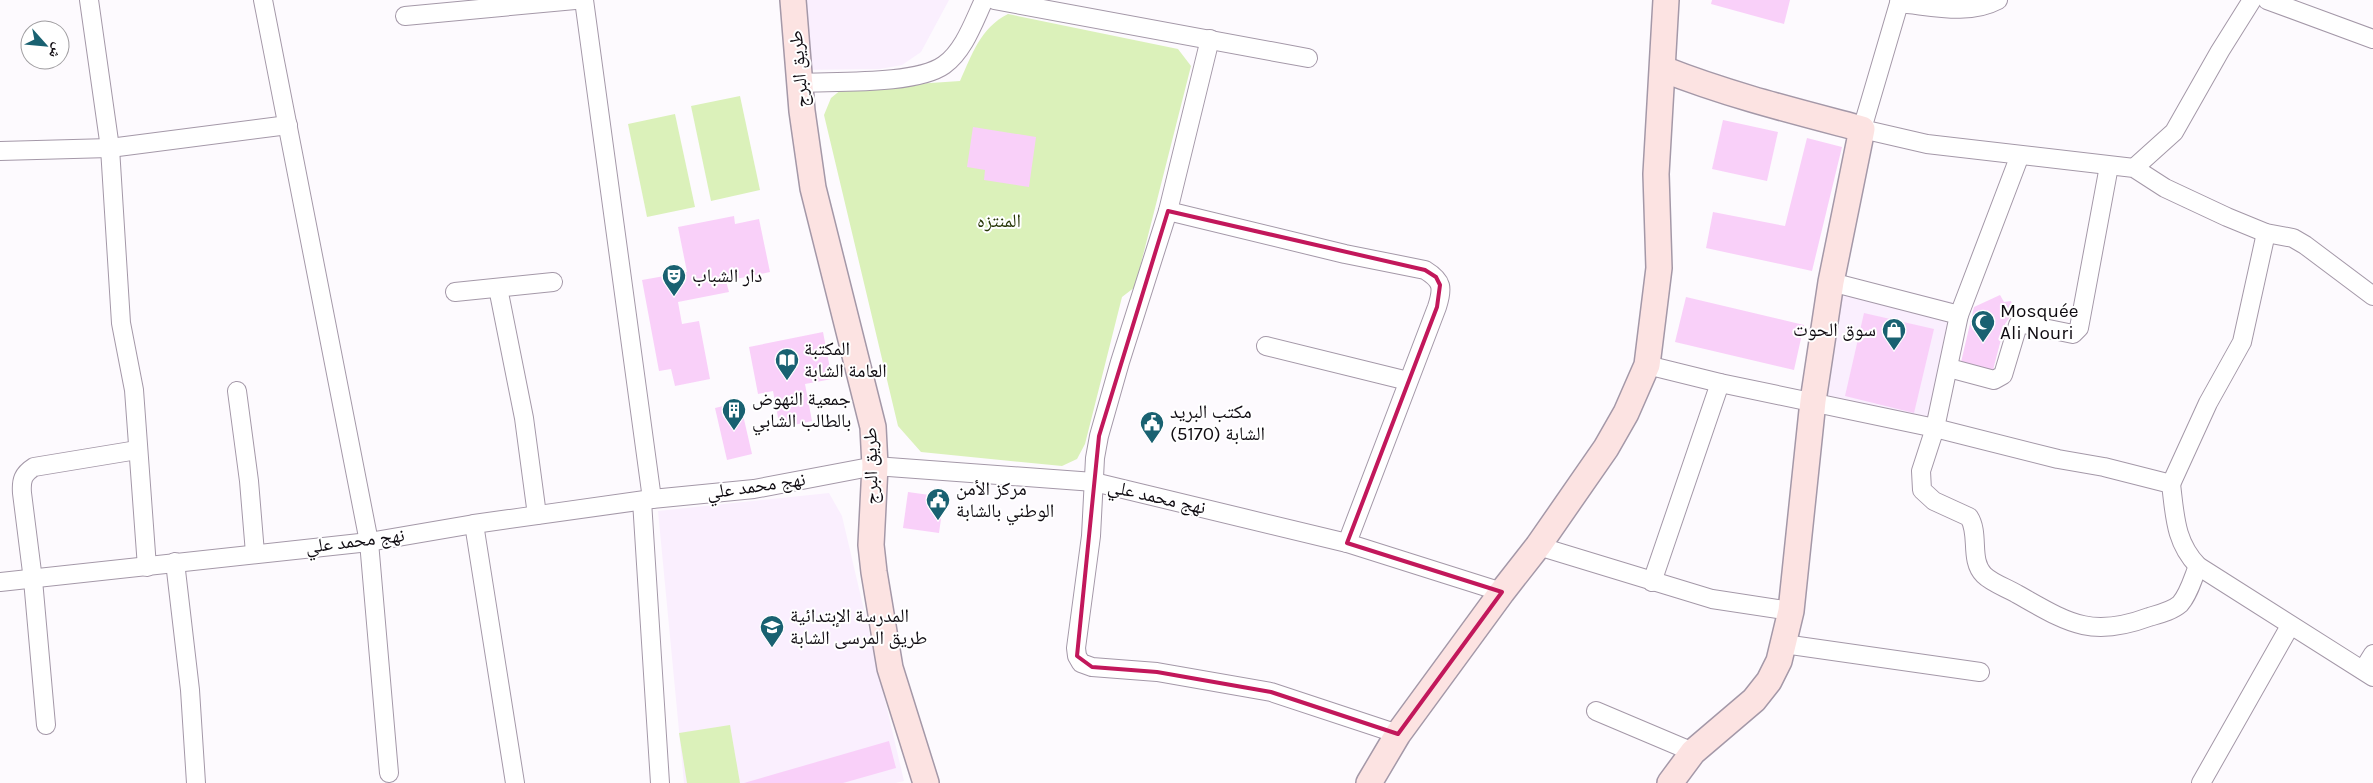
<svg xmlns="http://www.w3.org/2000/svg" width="2373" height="783" viewBox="0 0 2373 783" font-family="Karla,'Noto Naskh Arabic',sans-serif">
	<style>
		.built { fill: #faeffe }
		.green { fill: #dbf1ba }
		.building { fill: #f9d0f9 }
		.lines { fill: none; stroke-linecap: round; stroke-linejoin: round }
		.street-casing { stroke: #a498a8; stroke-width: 20 }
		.secondary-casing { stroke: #a498a8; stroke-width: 28 }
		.street { stroke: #fff; stroke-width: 18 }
		.secondary { stroke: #fce3e2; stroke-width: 25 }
		.marked { fill: none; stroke: #c2185b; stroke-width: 4; stroke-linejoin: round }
		.labels { text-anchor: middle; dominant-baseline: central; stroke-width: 4; stroke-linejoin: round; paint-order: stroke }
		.street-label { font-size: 19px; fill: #0f0b11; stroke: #fff }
		.park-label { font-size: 19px; fill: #283708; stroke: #fff }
		.poi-label { font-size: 19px; fill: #0f0b11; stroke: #fff; text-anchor: start }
	</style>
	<rect width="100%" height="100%" fill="#fdfafe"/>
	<g class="built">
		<path d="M 785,0 L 949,0 L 921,52 L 902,65 L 880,69 L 792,70 Z"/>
		<path d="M 1842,276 L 1968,306 L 1943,423 L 1823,396 Z"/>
		<path d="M 829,493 L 842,516 L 904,781 L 895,783 L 684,783 L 658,511 Z"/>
	</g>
	<g class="green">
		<path d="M 1008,14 L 1178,49 L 1191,66 L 1135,287 L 1122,297 L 1085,444 L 1077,459 L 1062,466 L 921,452 L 898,426 L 824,115 L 831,98 L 842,89 L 960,81 C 972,55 980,28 1008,14 Z"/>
		<path d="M 740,96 L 760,190 L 711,201 L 691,106 Z"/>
		<path d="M 675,114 L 695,207 L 647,217 L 628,124 Z"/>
		<path d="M 730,725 L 740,783 L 687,783 L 679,733 Z"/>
	</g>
	<g class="building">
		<path d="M 1712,0 L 1790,0 L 1784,24 L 1711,4 Z"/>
		<path d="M 1723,120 L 1778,132 L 1767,181 L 1712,169 Z"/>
		<path d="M 973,127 L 1036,137 L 1029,187 L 984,180 L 985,170 L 967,167 Z"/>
		<path d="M 1807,138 L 1842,147 L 1812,271 L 1706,248 L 1713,212 L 1785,226 Z"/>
		<path d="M 734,216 L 735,224 L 759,219 L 770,272 L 726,281 L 729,292 L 678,302 L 682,324 L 699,321 L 710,379 L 675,386 L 671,369 L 659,371 L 642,280 L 687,272 L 678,227 Z"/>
		<path d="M 2000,295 L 2004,302 L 2011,301 L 2014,311 L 2005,324 L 1993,370 L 1961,362 L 1974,307 Z"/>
		<path d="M 1686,297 L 1804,325 L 1794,370 L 1675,342 Z"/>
		<path d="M 1864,313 L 1934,329 L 1914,413 L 1845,396 Z"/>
		<path d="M 823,332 L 832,379 L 805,384 L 812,421 L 780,428 L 773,391 L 758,394 L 749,347 Z"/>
		<path d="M 740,402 L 752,454 L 727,460 L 715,408 Z"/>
		<path d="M 908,492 L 944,497 L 939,533 L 903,528 Z"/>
		<path d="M 889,741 L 896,768 L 843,783 L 744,783 Z"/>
	</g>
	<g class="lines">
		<g class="street-casing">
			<g id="street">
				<path d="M 89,0 L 110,148 L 121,323 L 134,390 L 147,567"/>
				<path d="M 263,0 L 369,542 L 389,773"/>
				<path d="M 584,0 L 652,499"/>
				<path d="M 994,0 L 1308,58"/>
				<path d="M 1900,0 L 1862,129 L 1927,144 L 2134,168 L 2165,188 L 2227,217 L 2266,233 L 2293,238 L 2305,245 L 2373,296"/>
				<path d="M 2267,0 L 2373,39"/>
				<path d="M 1899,3 C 1932,6 1968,16 1998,0"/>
				<path d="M 405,16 L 575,0"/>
				<path d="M 1210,39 L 1168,211 L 1120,362 L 1099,436 L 1095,458 L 1091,536 L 1076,648 L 1077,656 L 1081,663 L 1092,667 L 1157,672 L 1271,692 L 1398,734"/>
				<path d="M 799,83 C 835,81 916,85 944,65 C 964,51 974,21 984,0"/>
				<path d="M 0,151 L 110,148 L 288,125"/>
				<path d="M 2020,155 L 1959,315 L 1935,428 L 1921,471 L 1922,490 L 1934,501 L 1969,517 C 1980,534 1969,560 1984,575 C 1992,583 2007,588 2017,594 C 2067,622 2090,639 2149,617 C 2159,614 2172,611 2180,604 C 2189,594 2193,578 2198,566"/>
				<path d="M 2134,168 L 2174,132 L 2220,51 L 2252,0"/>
				<path d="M 1168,211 L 1345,254 L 1425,270 C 1443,281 1443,288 1437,307 L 1347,543"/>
				<path d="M 1831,282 L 1959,315"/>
				<path d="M 498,288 L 524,418 L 537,515"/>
				<path d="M 455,292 L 553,282"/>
				<path d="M 1266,346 L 1408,381"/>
				<path d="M 1647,365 L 1720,383 L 1935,428 L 2058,459 L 2104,467 L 2171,484 C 2175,516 2175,542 2198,566 L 2373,677"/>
				<path d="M 1949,368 L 1994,380 L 2003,375 L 2018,325 L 2024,324 L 2073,334 L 2079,328 L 2109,166"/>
				<path d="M 237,391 L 249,481 L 255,553"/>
				<path d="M 2171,484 L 2208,403 L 2242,342 L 2266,233"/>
				<path d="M 642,501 L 660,783"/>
				<path d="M 474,524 L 515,783"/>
				<path d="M 1538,546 L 1712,599 L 1791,611"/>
				<path d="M 175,562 L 190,690 L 196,783"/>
				<path d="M 0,582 L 369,542 L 474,524 L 652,499 L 754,489 L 875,466 L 1094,482 L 1347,543 L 1502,592"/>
				<path d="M 1652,582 L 1720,383"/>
				<path d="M 1784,644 L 1980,672"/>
				<path d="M 2363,670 L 2373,654"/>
				<path d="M 1596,711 L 1693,752"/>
				<path d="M 46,725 L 33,580 L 22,493 C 21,480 23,474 34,467 L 137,450"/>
				<path d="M 2201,783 L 2290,626"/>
			</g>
		</g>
		<g class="secondary-casing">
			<g id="secondary">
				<path d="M 793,0 L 802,111 L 813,188 L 873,427 L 875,466 L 871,545 L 874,572 L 890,668 L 926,783"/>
				<path d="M 1663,69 C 1729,95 1794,111 1862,129 L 1831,282 L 1813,401 L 1791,611 L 1779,661 L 1769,681 L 1754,700 L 1693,752 L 1670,783"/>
				<path d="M 1369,783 L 1398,734 L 1502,592 L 1538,546 L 1606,448 L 1626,413 L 1647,365 L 1659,268 L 1656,174 L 1666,0"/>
			</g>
		</g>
		<use href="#street" class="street"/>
		<use href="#secondary" class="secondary"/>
	</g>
	<path class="marked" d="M 1168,211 L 1425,270 L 1436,277 L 1440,285 L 1437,307 L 1347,543 L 1502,592 L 1398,734 L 1271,692 L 1157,672 L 1092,667 L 1077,656 L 1099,436 Z"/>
	<defs>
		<g id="theatre-pin" transform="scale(1.25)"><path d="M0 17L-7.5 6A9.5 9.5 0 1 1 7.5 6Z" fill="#196171" stroke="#fff"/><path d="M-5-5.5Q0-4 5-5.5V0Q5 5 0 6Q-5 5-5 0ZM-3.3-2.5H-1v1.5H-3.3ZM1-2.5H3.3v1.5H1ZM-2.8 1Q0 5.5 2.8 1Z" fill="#fff"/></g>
		<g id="mosque-pin" transform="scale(1.25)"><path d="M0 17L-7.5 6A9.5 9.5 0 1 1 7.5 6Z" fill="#196171" stroke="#fff"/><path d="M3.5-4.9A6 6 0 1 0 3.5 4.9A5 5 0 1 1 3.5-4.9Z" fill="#fff"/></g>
		<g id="shop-pin" transform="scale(1.25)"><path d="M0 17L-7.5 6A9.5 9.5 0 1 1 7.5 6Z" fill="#196171" stroke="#fff"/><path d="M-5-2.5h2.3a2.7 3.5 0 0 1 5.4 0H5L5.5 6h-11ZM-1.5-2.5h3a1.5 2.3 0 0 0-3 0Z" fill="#fff"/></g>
		<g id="library-pin" transform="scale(1.25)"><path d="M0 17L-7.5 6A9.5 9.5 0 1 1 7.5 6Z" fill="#196171" stroke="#fff"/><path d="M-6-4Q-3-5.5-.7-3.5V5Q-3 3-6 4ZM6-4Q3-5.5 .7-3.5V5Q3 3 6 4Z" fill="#fff"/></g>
		<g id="building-pin" transform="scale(1.25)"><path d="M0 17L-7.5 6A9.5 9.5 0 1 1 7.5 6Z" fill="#196171" stroke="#fff"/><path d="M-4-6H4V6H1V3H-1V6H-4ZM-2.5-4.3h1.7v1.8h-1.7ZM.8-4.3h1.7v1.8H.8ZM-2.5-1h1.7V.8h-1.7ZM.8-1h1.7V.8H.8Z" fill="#fff"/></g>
		<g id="civic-pin" transform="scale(1.25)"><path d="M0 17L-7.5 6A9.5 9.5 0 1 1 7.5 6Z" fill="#196171" stroke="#fff"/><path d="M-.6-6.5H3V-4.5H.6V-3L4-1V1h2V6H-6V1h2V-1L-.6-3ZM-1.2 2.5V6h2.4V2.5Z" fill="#fff"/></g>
		<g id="school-pin" transform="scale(1.25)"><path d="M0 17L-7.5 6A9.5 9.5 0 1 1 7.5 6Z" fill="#196171" stroke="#fff"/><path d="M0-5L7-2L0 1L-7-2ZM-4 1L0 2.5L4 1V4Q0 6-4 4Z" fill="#fff"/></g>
	</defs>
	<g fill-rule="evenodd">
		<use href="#theatre-pin" x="674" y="276"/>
		<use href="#mosque-pin" x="1983" y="322"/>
		<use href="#shop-pin" x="1894" y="330"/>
		<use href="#library-pin" x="787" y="360"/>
		<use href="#building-pin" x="734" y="410"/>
		<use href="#civic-pin" x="1152" y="423"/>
		<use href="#civic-pin" x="938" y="500"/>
		<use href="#school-pin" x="772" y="627"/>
	</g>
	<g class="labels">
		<g class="street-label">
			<text transform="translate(799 69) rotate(-95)">طريق البرج</text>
			<text transform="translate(871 466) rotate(-91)">طريق البرج</text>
			<text transform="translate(756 486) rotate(-8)">نهج محمد علي</text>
			<text transform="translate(1157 497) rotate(13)">نهج محمد علي</text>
			<text transform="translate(355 541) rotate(-7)">نهج محمد علي</text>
		</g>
		<g class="park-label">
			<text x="999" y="221">المنتزه</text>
		</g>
		<g class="poi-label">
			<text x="692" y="276">دار الشباب</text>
			<text x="2000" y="311">Mosquée<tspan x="2000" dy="22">Ali Nouri</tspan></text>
			<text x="1876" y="330" text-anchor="end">سوق الحوت</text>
			<text x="804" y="349">المكتبة<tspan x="804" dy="22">العامة الشابة</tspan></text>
			<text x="752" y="399">جمعية النهوض<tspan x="752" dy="22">بالطالب الشابي</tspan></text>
			<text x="1170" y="412">مكتب البريد<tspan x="1170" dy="22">الشابة (5170)</tspan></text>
			<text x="956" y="489">مركز الأمن<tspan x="956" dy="22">الوطني بالشابة</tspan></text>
			<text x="790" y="616">المدرسة الإبتدائية<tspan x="790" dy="22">طريق المرسى الشابة</tspan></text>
		</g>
	</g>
	<g transform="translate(45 45) rotate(117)"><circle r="24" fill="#ffffff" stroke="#9f9da0"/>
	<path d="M0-4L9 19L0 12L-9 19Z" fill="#196171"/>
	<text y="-8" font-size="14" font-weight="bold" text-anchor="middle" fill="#0f0b11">ش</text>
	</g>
</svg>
